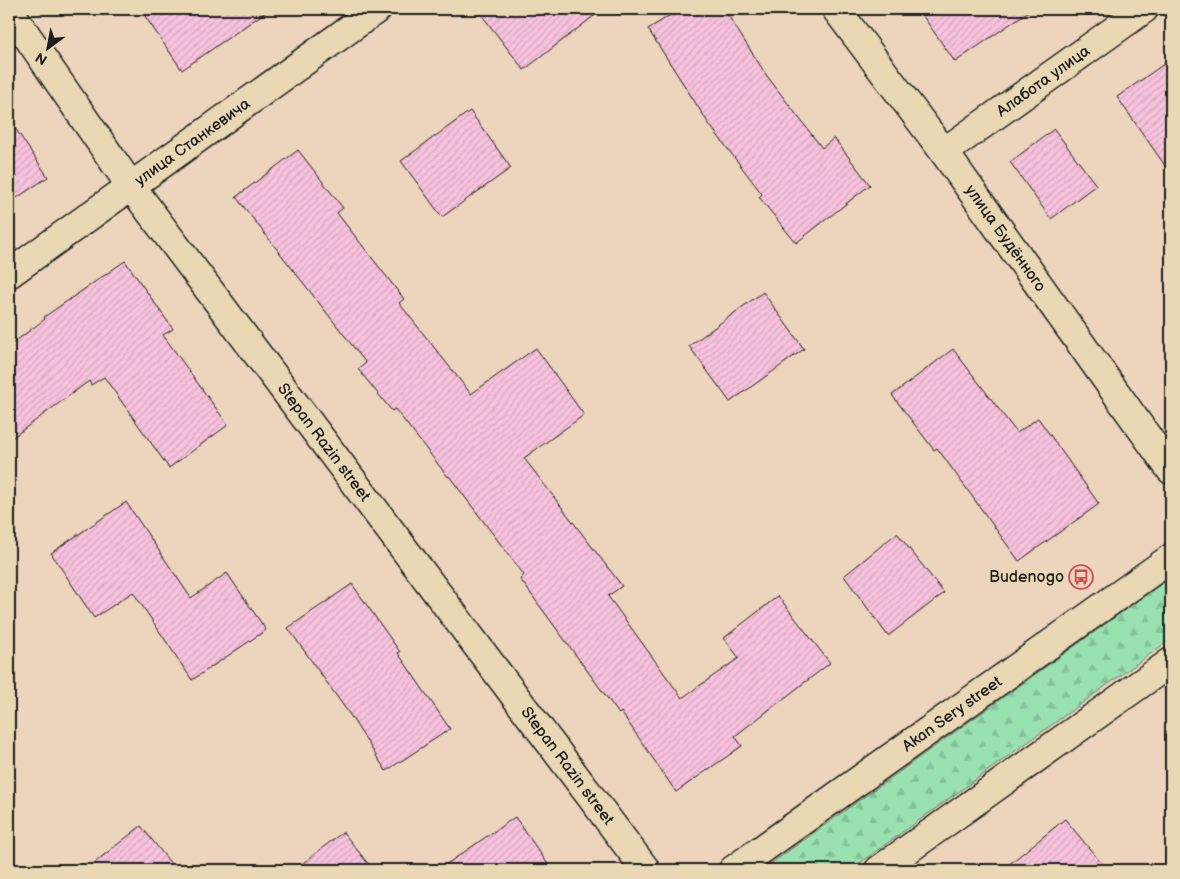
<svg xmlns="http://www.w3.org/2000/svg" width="1180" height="879" viewBox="0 0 1180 879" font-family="'Balsamiq Sans',sans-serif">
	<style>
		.forest { fill: url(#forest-firs); stroke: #5a7f66 }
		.building { fill: url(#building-hatch); stroke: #1c1c1c }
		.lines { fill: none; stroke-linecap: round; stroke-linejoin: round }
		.minor-casing { stroke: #1c1c1c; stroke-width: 31 }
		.minor { stroke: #ead8b5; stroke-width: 28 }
		.labels { text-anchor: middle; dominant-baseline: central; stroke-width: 5; stroke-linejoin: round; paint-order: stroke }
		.street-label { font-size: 16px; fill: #1c1c1c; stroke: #ead8b5 }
		.poi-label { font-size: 16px; fill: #1c1c1c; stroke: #ead8b5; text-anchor: end }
	</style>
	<defs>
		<pattern id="forest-firs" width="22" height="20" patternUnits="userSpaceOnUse" patternTransform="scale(1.25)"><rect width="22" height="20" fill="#99e2b0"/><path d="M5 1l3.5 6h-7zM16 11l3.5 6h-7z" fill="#83c197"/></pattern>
		<pattern id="building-hatch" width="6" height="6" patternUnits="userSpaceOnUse" patternTransform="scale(1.25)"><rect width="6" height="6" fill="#f8c2dd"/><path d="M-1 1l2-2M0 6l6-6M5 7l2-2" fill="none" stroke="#d4a6bd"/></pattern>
	</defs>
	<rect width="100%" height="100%" fill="#edd4bd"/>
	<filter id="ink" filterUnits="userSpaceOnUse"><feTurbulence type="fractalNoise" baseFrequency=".02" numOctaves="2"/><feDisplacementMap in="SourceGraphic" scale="10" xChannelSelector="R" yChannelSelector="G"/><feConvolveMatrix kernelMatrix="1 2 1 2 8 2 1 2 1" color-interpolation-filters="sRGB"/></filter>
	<g filter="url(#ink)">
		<path class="forest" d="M 1171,577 L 1171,639 L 850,870 L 762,870 Z"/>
		<g class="building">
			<path d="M 140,9 L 270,9 L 182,70 Z"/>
			<path d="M 477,9 L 603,9 L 524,70 Z"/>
			<path d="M 680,9 L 724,9 L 767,76 L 822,148 L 834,138 L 870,185 L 796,243 L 759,197 L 762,194 L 709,124 L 648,29 Z"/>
			<path d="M 918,9 L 1032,9 L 955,62 Z"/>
			<path d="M 1171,59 L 1171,174 L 1117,97 Z"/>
			<path d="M 470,111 L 511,168 L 442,217 L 401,161 Z"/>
			<path d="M 9,119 L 48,177 L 9,203 Z"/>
			<path d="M 1054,129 L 1096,185 L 1051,219 L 1010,162 Z"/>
			<path d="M 298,150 L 343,208 L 337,213 L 404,299 L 399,303 L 471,394 L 536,348 L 584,415 L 524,458 L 622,586 L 608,596 L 682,698 L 739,658 L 724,638 L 778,596 L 830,663 L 735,736 L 742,746 L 676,792 L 621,712 L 619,714 L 520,579 L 524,575 L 449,476 L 448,477 L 395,409 L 392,411 L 358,369 L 366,363 L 236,197 Z"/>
			<path d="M 125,261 L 173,329 L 163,335 L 228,425 L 169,468 L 104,377 L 91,385 L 89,381 L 9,440 L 9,346 L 45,319 L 44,317 Z"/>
			<path d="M 763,292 L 804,349 L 730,402 L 689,346 Z"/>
			<path d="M 953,349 L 1017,433 L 1038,418 L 1099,504 L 1019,561 L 937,448 L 934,450 L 892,395 Z"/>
			<path d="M 126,502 L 191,598 L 227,573 L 266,630 L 192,680 L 133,592 L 94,618 L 51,553 Z"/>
			<path d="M 897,533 L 944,593 L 888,636 L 844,576 Z"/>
			<path d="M 352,584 L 400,652 L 398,653 L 450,729 L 386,771 L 350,715 L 288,628 Z"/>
			<path d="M 515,817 L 552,870 L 438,870 Z"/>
			<path d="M 1065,819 L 1107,870 L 1002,870 Z"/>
			<path d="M 141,826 L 176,870 L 85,870 Z"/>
			<path d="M 343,832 L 373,870 L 294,870 Z"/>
		</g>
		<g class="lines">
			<g class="minor-casing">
				<g id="minor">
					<path id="s1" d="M 836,9 L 944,152 L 1171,470"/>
					<path id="s2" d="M 9,10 L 130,185 L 646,870"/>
					<path id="s3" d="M 944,152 L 1144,9"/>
					<path id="s4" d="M 9,274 L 377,9"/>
					<path id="s5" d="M 733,870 L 1171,558"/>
					<path d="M 879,870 L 1171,662"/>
				</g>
			</g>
			<use href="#minor" class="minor"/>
		</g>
	</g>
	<defs>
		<g id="bus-ring" transform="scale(1.25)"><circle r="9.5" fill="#ead8b5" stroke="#d1495b" stroke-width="1.5"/><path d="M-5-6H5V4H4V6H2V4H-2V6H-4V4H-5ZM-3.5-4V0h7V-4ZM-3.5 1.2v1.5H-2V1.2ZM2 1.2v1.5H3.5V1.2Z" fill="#d1495b"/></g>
	</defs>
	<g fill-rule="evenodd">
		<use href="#bus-ring" x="1081" y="577"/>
	</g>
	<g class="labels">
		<g class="street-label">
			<text stroke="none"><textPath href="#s3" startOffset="122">Алабота улица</textPath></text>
			<text stroke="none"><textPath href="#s4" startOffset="226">улица Станкевича</textPath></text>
			<text stroke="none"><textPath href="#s1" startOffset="285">улица Будённого</textPath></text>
			<text stroke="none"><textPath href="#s2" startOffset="535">Stepan Razin street</textPath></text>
			<text stroke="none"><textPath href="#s5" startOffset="269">Akan Sery street</textPath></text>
			<text stroke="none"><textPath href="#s2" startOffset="940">Stepan Razin street</textPath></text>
		</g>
		<g class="poi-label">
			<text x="1064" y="577">Budenogo</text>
		</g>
	</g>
	<rect width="1180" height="879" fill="none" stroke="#ead8b5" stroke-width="30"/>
	<rect x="15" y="15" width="1150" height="849" fill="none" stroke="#1c1c1c" stroke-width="2" filter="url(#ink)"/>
	<g transform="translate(48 48) rotate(212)" stroke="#ead8b5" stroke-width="4" paint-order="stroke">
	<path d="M0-4L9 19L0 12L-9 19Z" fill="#1c1c1c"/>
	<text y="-8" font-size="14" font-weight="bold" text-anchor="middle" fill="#1c1c1c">N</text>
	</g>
</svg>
